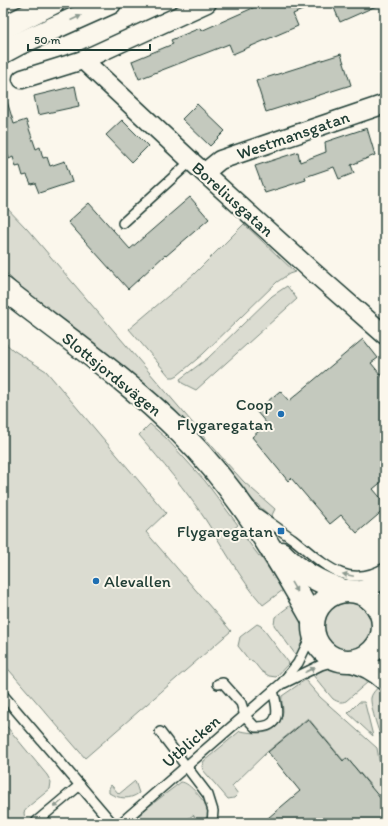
<svg xmlns="http://www.w3.org/2000/svg" width="388" height="826" viewBox="0 0 388 826" font-family="Itim,sans-serif">
	<style>
		.green { fill: #dbdcd1; stroke: #7d8c82 }
		.building { fill: #c4c9be; stroke: #1f3d34 }
		.lines { fill: none; stroke-linecap: round; stroke-linejoin: round }
		.service-casing { stroke: #1f3d34; stroke-width: 12 }
		.minor-casing { stroke: #1f3d34; stroke-width: 21 }
		.secondary-casing { stroke: #1f3d34; stroke-width: 25 }
		.service { stroke: #fbf7ec; stroke-width: 9 }
		.minor { stroke: #fbf7ec; stroke-width: 18 }
		.secondary { stroke: #fbf7ec; stroke-width: 22 }
		.oneway { fill: #8d9a90 }
		.poi-dot { fill: #1f6fb2; stroke: #fbf7ec; stroke-width: 1.5 }
		.labels { text-anchor: middle; dominant-baseline: central; stroke-width: 4; stroke-linejoin: round; paint-order: stroke }
		.street-label { font-size: 17px; fill: #1f3d34; stroke: #fbf7ec }
		.poi-label { font-size: 17px; fill: #1f3d34; stroke: #fbf7ec; text-anchor: end }
	</style>
	<rect width="100%" height="100%" fill="#fbf7ec"/>
	<filter id="ink" filterUnits="userSpaceOnUse"><feTurbulence type="fractalNoise" baseFrequency=".025" numOctaves="2"/><feDisplacementMap in="SourceGraphic" scale="8" xChannelSelector="R" yChannelSelector="G"/><feConvolveMatrix kernelMatrix="1 2 1 2 8 2 1 2 1" color-interpolation-filters="sRGB"/></filter>
	<g filter="url(#ink)">
		<g class="green">
			<path d="M 3,204 L 27,229 L 225,461 L 244,482 L 275,509 L 271,517 L 54,316 L 22,289 L 3,270 Z"/>
			<path d="M 244,224 L 295,272 L 289,274 L 277,282 L 203,354 L 178,375 L 174,377 L 170,377 L 129,329 L 194,274 Z"/>
			<path d="M 287,286 L 297,299 L 196,390 L 182,383 L 180,379 L 208,358 L 272,296 Z"/>
			<path d="M 3,341 L 13,350 L 46,371 L 166,513 L 146,532 L 231,631 L 85,758 L 3,663 Z"/>
			<path d="M 150,424 L 166,438 L 205,481 L 238,525 L 231,531 L 237,540 L 244,536 L 259,556 L 261,557 L 283,590 L 263,605 C 240,579 224,548 205,519 C 185,489 162,462 139,435 Z"/>
			<circle cx="348" cy="626" r="26"/>
			<path d="M 296,601 C 302,620 309,636 297,655 L 295,654 L 274,625 L 275,617 Z"/>
			<path d="M 257,624 L 261,626 L 289,663 L 276,677 L 269,676 L 261,671 L 253,661 L 249,660 L 238,646 L 240,637 Z"/>
			<path d="M 340,664 L 352,665 L 375,676 L 346,701 C 341,703 338,702 333,699 L 312,674 L 328,667 Z"/>
			<path d="M 305,680 L 320,697 L 377,748 L 379,760 L 385,776 L 385,803 L 383,801 L 380,804 L 369,790 L 372,787 L 347,758 L 343,760 L 308,718 L 267,752 L 232,786 L 238,794 L 234,798 L 228,799 L 203,770 L 202,766 L 204,761 L 240,731 C 258,734 280,737 283,711 C 283,706 281,701 282,696 Z"/>
			<path d="M 382,683 L 385,686 L 385,745 C 380,738 370,706 371,698 C 372,692 378,688 382,683 Z"/>
			<path d="M 359,702 L 364,702 L 365,704 L 373,736 L 348,713 Z"/>
			<path d="M 3,722 L 47,775 L 51,782 L 50,789 L 29,806 L 24,812 L 25,823 L 3,823 Z"/>
			<path d="M 135,781 L 139,793 C 130,800 119,799 109,793 L 109,788 L 111,785 L 119,794 Z"/>
			<path d="M 181,782 C 190,782 204,802 210,810 L 209,815 L 200,823 L 193,815 L 183,823 L 131,823 L 147,808 Z"/>
		</g>
		<g class="building">
			<path d="M 264,3 L 319,3 L 293,14 L 298,26 L 233,54 L 229,44 L 139,79 L 132,61 L 173,44 L 171,40 L 200,28 L 201,31 Z"/>
			<path d="M 332,3 L 383,3 L 340,22 Z"/>
			<path d="M 341,54 L 351,85 L 266,112 L 256,81 Z"/>
			<path d="M 75,86 L 79,106 L 38,115 L 34,96 Z"/>
			<path d="M 6,98 L 14,124 L 26,120 L 36,149 L 40,147 L 43,158 L 47,157 L 50,166 L 65,161 L 72,182 L 39,193 L 35,183 L 31,184 L 27,175 L 23,176 L 20,166 L 16,167 L 13,157 L 9,159 L 6,150 L 3,151 L 3,99 Z"/>
			<path d="M 197,104 L 225,131 L 210,146 L 182,119 Z"/>
			<path d="M 122,120 L 148,146 L 132,162 L 106,135 Z"/>
			<path d="M 367,128 L 375,155 L 351,165 L 354,173 L 339,179 L 334,167 L 305,177 L 306,180 L 265,193 L 255,166 L 298,152 L 300,162 L 326,152 L 325,142 Z"/>
			<path d="M 190,197 L 209,219 L 166,256 L 165,255 L 128,289 L 68,222 L 89,203 L 130,249 Z"/>
			<path d="M 363,339 L 378,358 L 371,363 L 385,380 L 385,479 L 373,489 L 385,503 L 385,509 L 357,533 L 341,515 L 330,524 L 291,478 L 288,481 L 252,437 L 267,424 L 256,411 L 280,391 L 289,401 Z"/>
			<path d="M 308,719 L 343,761 L 347,758 L 385,804 L 385,823 L 262,823 L 300,791 L 268,752 Z"/>
		</g>
		<g class="lines">
			<g class="service-casing">
				<g id="service">
					<path d="M 123,223 L 191,161"/>
					<path d="M 255,512 C 268,521 280,530 293,539 C 322,562 346,591 385,568"/>
					<path d="M 284,683 L 321,665 L 338,660"/>
					<path d="M 218,684 L 223,683 L 241,703 L 245,716 L 255,727 C 281,728 279,711 273,691"/>
					<path d="M 3,695 L 112,823"/>
					<path d="M 160,732 L 208,795 L 213,811 L 212,823"/>
					<path d="M 38,823 L 37,821 L 80,785"/>
					<path d="M 121,823 L 282,683 L 298,663 L 313,632"/>
				</g>
			</g>
			<g class="minor-casing">
				<g id="minor">
					<path d="M 83,60 L 191,161 L 311,270 L 385,335"/>
					<path d="M 22,79 L 83,60 L 207,3"/>
					<path d="M 204,173 L 220,160 L 385,104"/>
					<path d="M 357,592 L 370,587 L 385,578"/>
					<path d="M 382,617 L 385,613"/>
				</g>
			</g>
			<g class="secondary-casing">
				<g id="secondary">
					<path d="M 3,28 L 53,3"/>
					<path d="M 3,52 L 18,44 L 110,3"/>
					<path d="M 3,288 C 63,335 127,379 181,433 C 235,487 276,554 313,620"/>
					<path d="M 281,553 C 298,571 320,583 344,591"/>
					<circle cx="348" cy="626" r="35"/>
					<path d="M 352,661 C 365,664 375,670 385,679"/>
				</g>
			</g>
			<use href="#service" class="service"/>
			<use href="#minor" class="minor"/>
			<use href="#secondary" class="secondary"/>
		</g>
		<defs><path id="oneway-solid" d="M-6-.8H1V-3.2L6.5 0L1 3.2V.8H-6Z"/></defs>
		<g class="oneway">
			<use href="#oneway-solid" transform="translate(76 18) rotate(-24)"/>
			<use href="#oneway-solid" transform="translate(348 575) rotate(-168)"/>
			<use href="#oneway-solid" transform="translate(294 587) rotate(60)"/>
			<use href="#oneway-solid" transform="translate(310 670) rotate(-26)"/>
			<use href="#oneway-solid" transform="translate(58 804) rotate(140)"/>
		</g>
	</g>
	<g class="poi-dot">
		<circle cx="281" cy="414" r="4"/>
		<rect x="277" y="527" width="8" height="8" rx="2"/>
		<circle cx="96" cy="581" r="4"/>
	</g>
	<g class="labels">
		<g class="street-label">
			<text transform="translate(293 135) rotate(-19)">Westmansgatan</text>
			<text transform="translate(233 199) rotate(42)">Boreliusgatan</text>
			<text transform="translate(112 374) rotate(39)">Slottsjordsvägen</text>
			<text transform="translate(191 741) rotate(-41)">Utblicken</text>
		</g>
		<g class="poi-label">
			<text x="273" y="404">Coop<tspan x="273" dy="20">Flygaregatan</tspan></text>
			<text x="273" y="531">Flygaregatan</text>
			<text x="104" y="581" text-anchor="start">Alevallen</text>
		</g>
	</g>
	<rect width="388" height="826" fill="none" stroke="#fbf7ec" stroke-width="16"/>
	<rect x="8" y="8" width="372" height="810" fill="none" stroke="#1f3d34" stroke-width="1.5" filter="url(#ink)"/>
	<path d="M28 44v6h122v-6" fill="none" stroke="#1f3d34" stroke-width="2"/>
	<text x="34" y="44" font-size="12" fill="#1f3d34" stroke="#fbf7ec" stroke-width="3" paint-order="stroke">50 m</text>
</svg>
